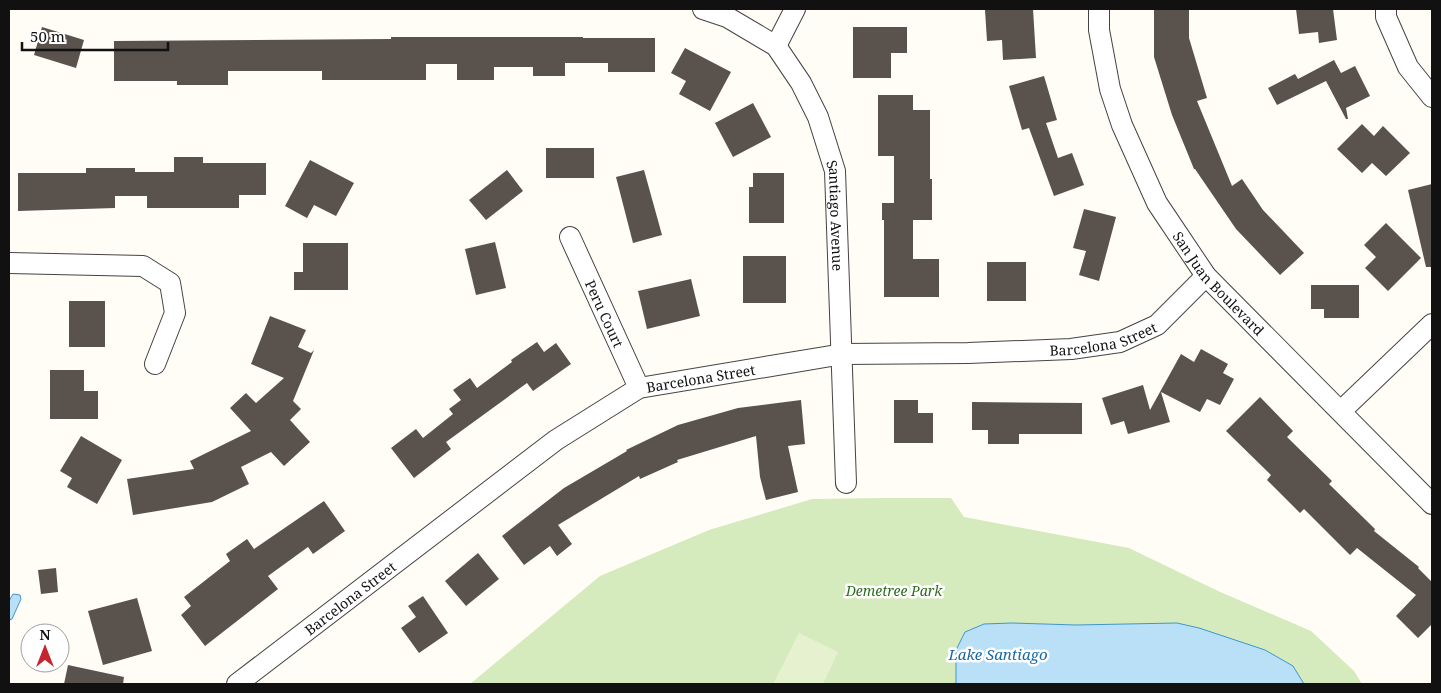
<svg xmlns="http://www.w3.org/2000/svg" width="1441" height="693" viewBox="0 0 1441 693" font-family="'Noto Serif',serif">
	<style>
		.green { fill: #d5ebbd }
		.pitch { fill: #e6f2cf }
		.water { fill: #b9e0f7; stroke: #3f96cf }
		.building { fill: #5a524d }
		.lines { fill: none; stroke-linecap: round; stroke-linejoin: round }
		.street-casing { stroke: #444; stroke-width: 22 }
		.street { stroke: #fff; stroke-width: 20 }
		.labels { text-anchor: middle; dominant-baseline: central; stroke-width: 5; stroke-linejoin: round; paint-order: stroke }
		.street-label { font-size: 14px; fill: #111; stroke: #fff }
		.park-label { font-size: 14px; font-style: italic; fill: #2f6b1f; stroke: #fff }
		.water-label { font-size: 15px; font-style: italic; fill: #1768a6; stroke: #fff }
	</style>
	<rect width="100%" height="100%" fill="#fffdf5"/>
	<path class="green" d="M 879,498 L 951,498 L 964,517 L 1129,548 L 1218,591 L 1311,631 L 1354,671 L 1362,684 L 470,684 L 600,576 L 709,530 L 812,499 Z"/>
	<path class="pitch" d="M 799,633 L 838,652 L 823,684 L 773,684 Z"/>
	<g class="water">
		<path d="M 13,594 L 20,595 L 21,599 L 12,619 L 9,620 L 9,601 Z"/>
		<path d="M 1012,623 L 1076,625 L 1177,623 L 1199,628 L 1265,650 L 1293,666 L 1304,684 L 956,684 L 956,650 L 965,632 L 984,624 Z"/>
	</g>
	<g class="building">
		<path d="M 1009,9 L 1033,9 L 1036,58 L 1003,60 L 1002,40 L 987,41 L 985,10 Z"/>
		<path d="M 1154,9 L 1189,9 L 1189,38 L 1207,98 L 1197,101 L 1232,186 L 1242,179 L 1263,210 L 1304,253 L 1280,275 L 1236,229 L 1195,169 L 1194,169 L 1172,115 L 1154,57 Z"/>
		<path d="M 1296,9 L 1333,9 L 1337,40 L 1319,43 L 1318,32 L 1299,34 Z"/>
		<path d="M 42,27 L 84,40 L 76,68 L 34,55 Z"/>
		<path d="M 853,27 L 907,27 L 907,53 L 891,53 L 891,78 L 853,78 Z"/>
		<path d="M 391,37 L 583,37 L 583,38 L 655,38 L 655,72 L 608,72 L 608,63 L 565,63 L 565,76 L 533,76 L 533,67 L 494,67 L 494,80 L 457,80 L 457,64 L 426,64 L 426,80 L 322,80 L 322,71 L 228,71 L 228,85 L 177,85 L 177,81 L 114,81 L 114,41 L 391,39 Z"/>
		<path d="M 685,48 L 731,72 L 710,111 L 679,94 L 686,81 L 671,73 Z"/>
		<path d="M 1334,60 L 1341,73 L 1355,66 L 1370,96 L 1346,108 L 1348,119 L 1346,119 L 1326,81 L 1277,105 L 1268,88 L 1295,74 L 1298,79 Z"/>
		<path d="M 1044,76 L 1057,120 L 1046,123 L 1058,158 L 1072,153 L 1084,185 L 1054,196 L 1029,128 L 1022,130 L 1009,86 Z"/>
		<path d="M 878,95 L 913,95 L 913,110 L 930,110 L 930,179 L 932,179 L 932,220 L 913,220 L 913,259 L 939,259 L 939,297 L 884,297 L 884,220 L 882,220 L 882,203 L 894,203 L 894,156 L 878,156 Z"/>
		<path d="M 753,103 L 771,137 L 733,157 L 715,123 Z"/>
		<path d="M 1362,124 L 1374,136 L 1383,126 L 1410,153 L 1386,176 L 1372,163 L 1362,173 L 1337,149 Z"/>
		<rect x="546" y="148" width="48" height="30"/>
		<path d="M 174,157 L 203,157 L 203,163 L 266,163 L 266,195 L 239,195 L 239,208 L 147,208 L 147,196 L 115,196 L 115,208 L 18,211 L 18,173 L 86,173 L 86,168 L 135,168 L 135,172 L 174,172 Z"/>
		<path d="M 310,160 L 354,183 L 336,216 L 314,205 L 307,218 L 285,206 Z"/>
		<path d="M 507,170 L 523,191 L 486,220 L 469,200 Z"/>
		<path d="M 644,170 L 662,235 L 633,243 L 616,177 Z"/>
		<path d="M 753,173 L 784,173 L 784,223 L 749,223 L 749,187 L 753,187 Z"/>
		<path d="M 1432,184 L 1432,267 L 1426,267 L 1408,190 Z"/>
		<path d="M 1084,209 L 1116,217 L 1099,281 L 1079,275 L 1086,251 L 1073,248 Z"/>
		<path d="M 1386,223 L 1421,258 L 1388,291 L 1365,268 L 1376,257 L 1364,245 Z"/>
		<path d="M 495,242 L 506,288 L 476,295 L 465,249 Z"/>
		<path d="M 303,243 L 348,243 L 348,290 L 294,290 L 294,272 L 303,272 Z"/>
		<rect x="743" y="256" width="43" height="47"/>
		<rect x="987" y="262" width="39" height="39"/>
		<path d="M 691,279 L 700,316 L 647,329 L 638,291 Z"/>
		<path d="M 1311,285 L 1359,285 L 1359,318 L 1324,318 L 1324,309 L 1311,309 Z"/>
		<rect x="69" y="301" width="36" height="46"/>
		<path d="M 270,316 L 306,330 L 298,347 L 311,353 L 314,350 L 293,401 L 301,409 L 290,420 L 310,442 L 284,466 L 271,452 L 241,467 L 249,484 L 212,502 L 133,515 L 127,479 L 194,469 L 190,461 L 251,431 L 230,408 L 246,393 L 256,403 L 284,378 L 251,364 Z"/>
		<path d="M 537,342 L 544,352 L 556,343 L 571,364 L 533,391 L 527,383 L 446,442 L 451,449 L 414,478 L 391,448 L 416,429 L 423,438 L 453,414 L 449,409 L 461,400 L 453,390 L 470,378 L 477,388 L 512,362 L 511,360 Z"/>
		<path d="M 1201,349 L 1228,364 L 1223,373 L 1234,379 L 1220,405 L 1207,399 L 1200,412 L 1161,392 L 1170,422 L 1128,434 L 1124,421 L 1111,425 L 1102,398 L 1143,385 L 1150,410 L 1181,354 L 1194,362 Z"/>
		<path d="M 50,370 L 84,370 L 84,391 L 98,391 L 98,419 L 50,419 Z"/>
		<path d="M 1260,397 L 1293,431 L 1287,437 L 1332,481 L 1329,484 L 1375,529 L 1374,531 L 1419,567 L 1418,568 L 1431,581 L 1432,579 L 1432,624 L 1418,638 L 1396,616 L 1416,595 L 1357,548 L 1350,555 L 1304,509 L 1300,513 L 1267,480 L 1271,475 L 1226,431 Z"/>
		<path d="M 801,400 L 805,444 L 788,446 L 798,492 L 766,500 L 760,477 L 756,436 L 677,460 L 678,462 L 640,479 L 639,476 L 558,525 L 572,544 L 557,556 L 550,546 L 524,565 L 502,536 L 564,488 L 627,451 L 626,450 L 678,425 L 738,408 Z"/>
		<path d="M 894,400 L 918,400 L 918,413 L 933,413 L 933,443 L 894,443 Z"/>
		<path d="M 972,402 L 1082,403 L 1082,434 L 1019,434 L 1019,444 L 988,444 L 988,430 L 972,430 Z"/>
		<path d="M 81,436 L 122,460 L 97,504 L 67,487 L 72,478 L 60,471 Z"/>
		<path d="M 324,501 L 345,531 L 313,554 L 308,547 L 268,576 L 278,589 L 205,646 L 181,615 L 191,606 L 184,597 L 230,561 L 226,554 L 247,539 L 254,549 Z"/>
		<path d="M 478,553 L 499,579 L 466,606 L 445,581 Z"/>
		<path d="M 56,568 L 58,592 L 41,594 L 38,570 Z"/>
		<path d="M 423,596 L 448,633 L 419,653 L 401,628 L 416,617 L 408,606 Z"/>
		<path d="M 137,598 L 152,651 L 103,665 L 88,611 Z"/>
		<path d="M 68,665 L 124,677 L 123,684 L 64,684 Z"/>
	</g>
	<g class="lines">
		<g class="street-casing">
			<g id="street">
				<path id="s1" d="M 703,9 L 727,17 L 776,46 L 801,83 L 818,117 L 835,171 L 846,483"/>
				<path id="s2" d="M 1099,9 L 1099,30 L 1110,89 L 1122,125 L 1157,203 L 1206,276 L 1432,504"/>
				<path d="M 1386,9 L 1386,17 L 1408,67 L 1432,97"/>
				<path d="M 776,46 L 795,9"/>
				<path id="s3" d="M 570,237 L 639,388"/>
				<path d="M 9,263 L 143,266 L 170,283 L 175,313 L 155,364"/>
				<path d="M 1341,411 L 1432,324"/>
				<path id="s4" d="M 237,684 L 556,440 L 639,388 L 843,354 L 968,353 L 1071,349 L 1120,342 L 1157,325 L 1206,276"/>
			</g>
		</g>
		<use href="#street" class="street"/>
	</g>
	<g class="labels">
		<g class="street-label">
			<text stroke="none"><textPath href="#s1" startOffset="266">Santiago Avenue</textPath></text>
			<text stroke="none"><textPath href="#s2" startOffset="306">San Juan Boulevard</textPath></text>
			<text stroke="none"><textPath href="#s3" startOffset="84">Peru Court</textPath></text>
			<text stroke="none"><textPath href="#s4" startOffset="968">Barcelona Street</textPath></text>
			<text stroke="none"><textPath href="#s4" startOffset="562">Barcelona Street</textPath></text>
			<text stroke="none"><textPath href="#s4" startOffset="142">Barcelona Street</textPath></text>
		</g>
		<g class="park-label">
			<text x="894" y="590">Demetree Park</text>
		</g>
		<g class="water-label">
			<text x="998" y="654">Lake Santiago</text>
		</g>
	</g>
	<rect width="1441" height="693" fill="none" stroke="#111111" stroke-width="20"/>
	<g transform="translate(45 648)"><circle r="24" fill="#ffffff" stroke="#a0a0a0"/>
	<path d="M0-4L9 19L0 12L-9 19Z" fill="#c4262e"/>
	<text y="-8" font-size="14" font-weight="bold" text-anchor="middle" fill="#111111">N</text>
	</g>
	<path d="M22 42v8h146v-8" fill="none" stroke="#111111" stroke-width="2.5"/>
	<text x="30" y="42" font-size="15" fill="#111111" stroke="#ffffff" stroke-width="4" paint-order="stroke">50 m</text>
</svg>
